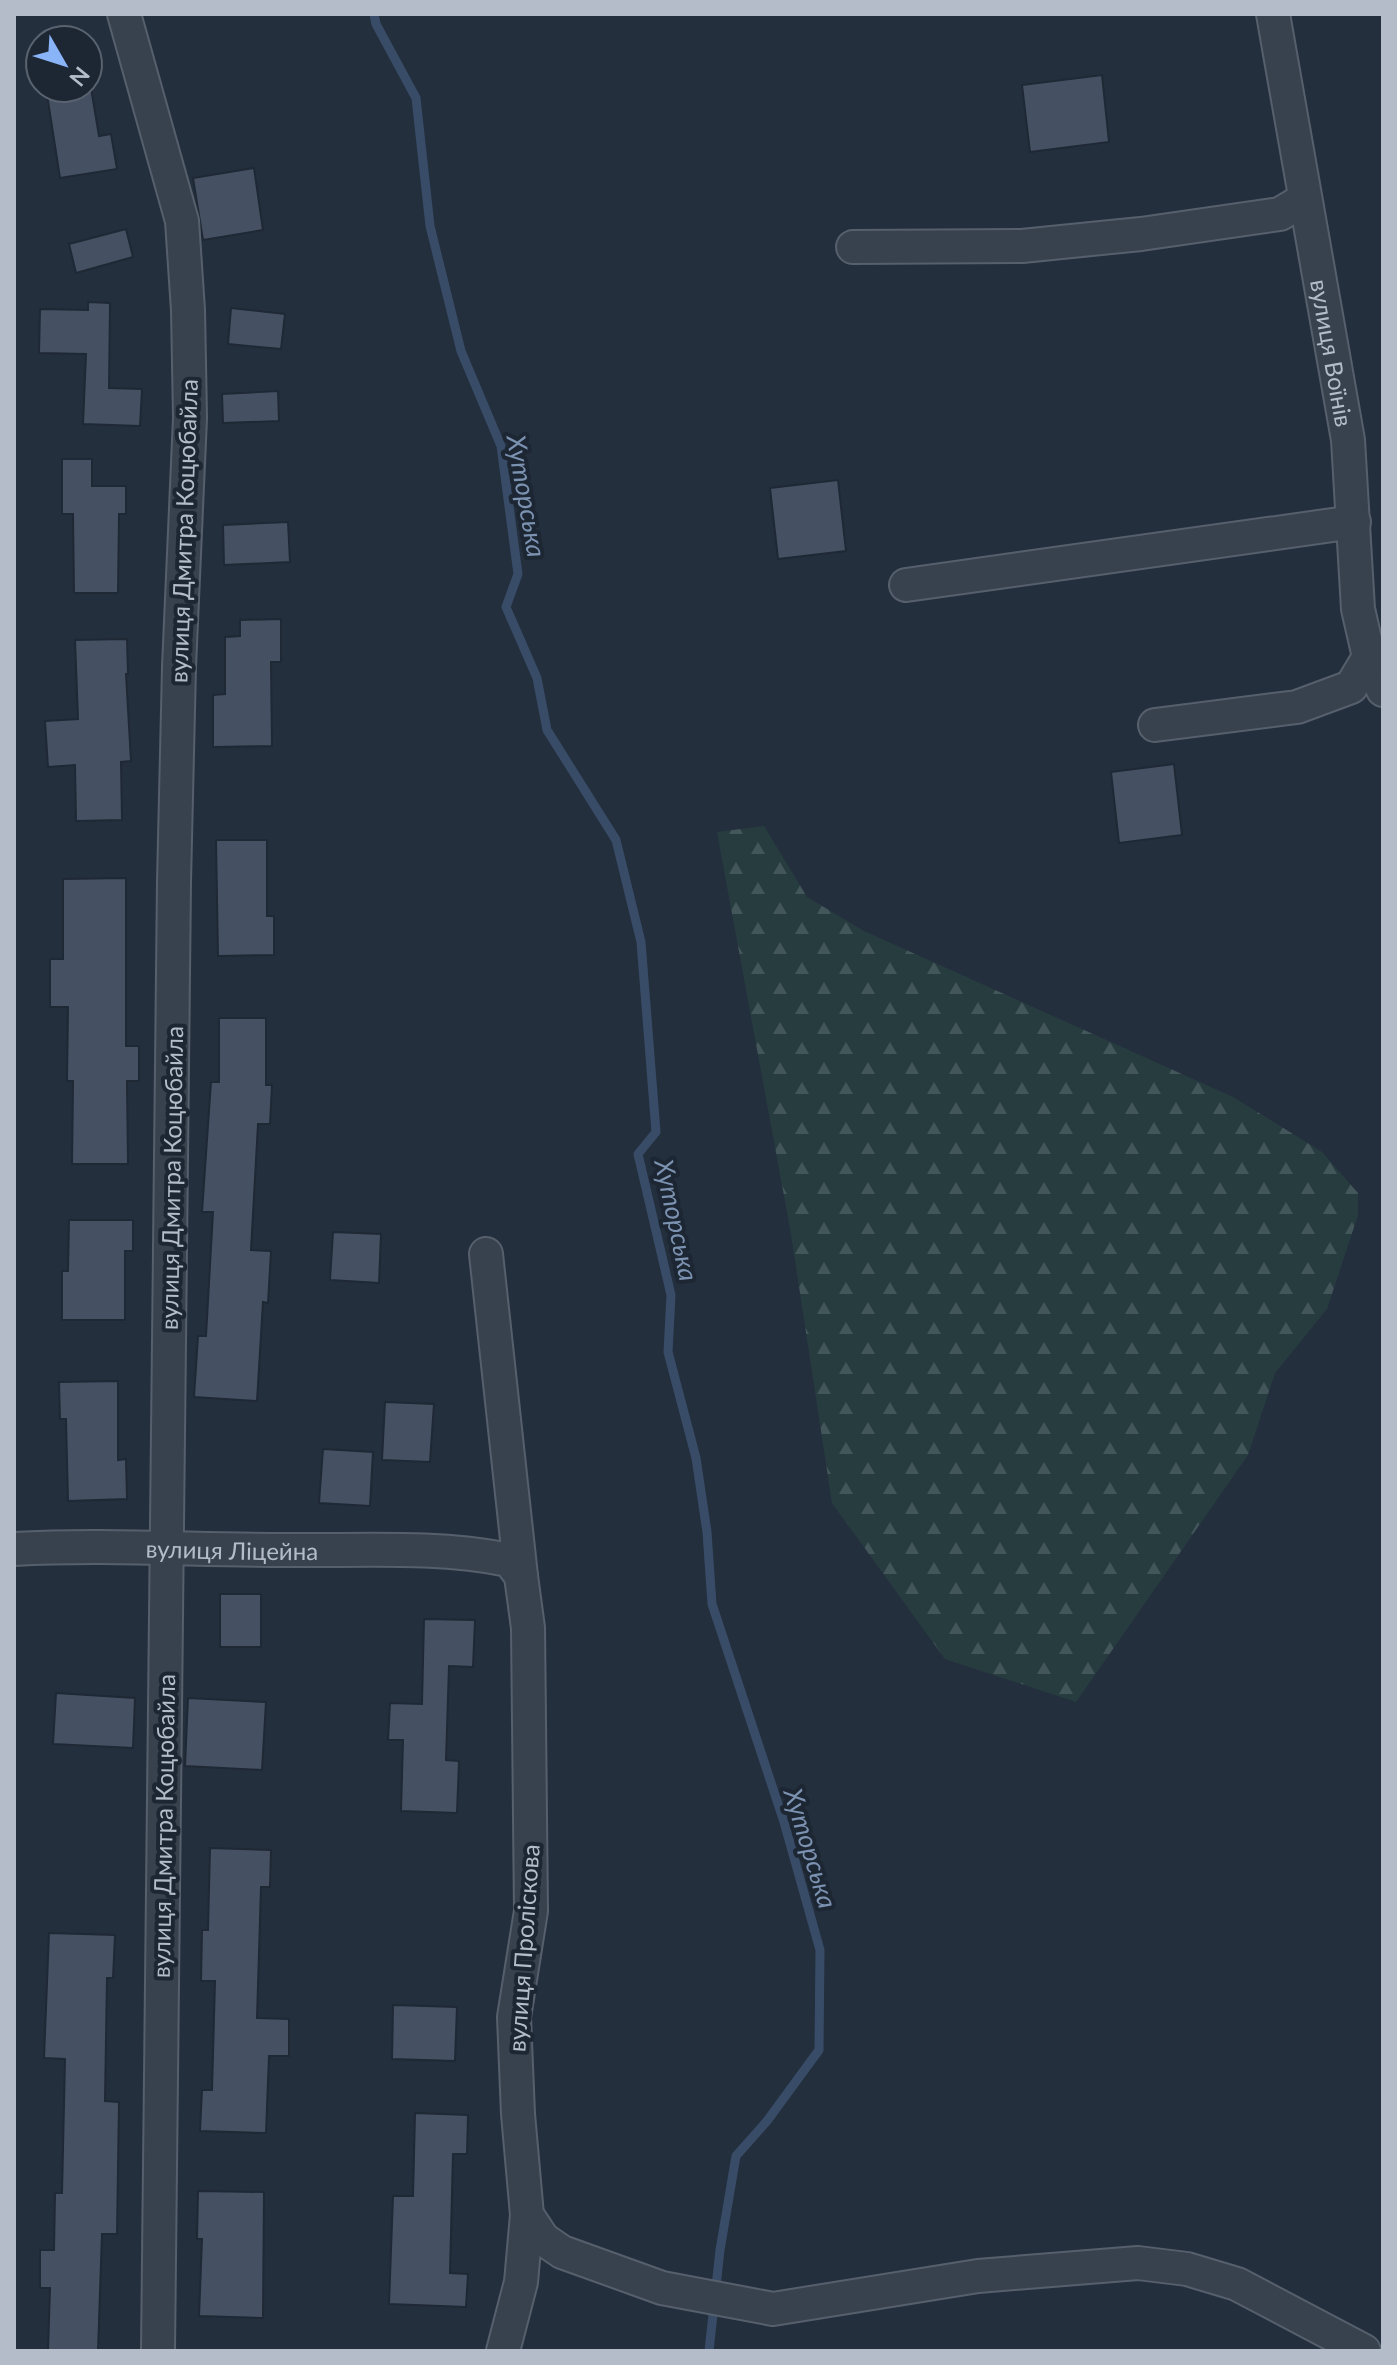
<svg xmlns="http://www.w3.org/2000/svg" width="1397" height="2365" viewBox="0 0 1397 2365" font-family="Lato,sans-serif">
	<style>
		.forest { fill: url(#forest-firs) }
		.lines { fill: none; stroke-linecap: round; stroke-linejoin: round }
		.stream { stroke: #394c67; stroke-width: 9 }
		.building { fill: #455162; stroke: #1f2835; stroke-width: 2 }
		.minor-casing { stroke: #565f6c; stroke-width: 36 }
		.minor { stroke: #38414e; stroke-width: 32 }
		.labels { text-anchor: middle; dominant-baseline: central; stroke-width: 8; stroke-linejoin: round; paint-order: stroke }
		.street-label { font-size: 24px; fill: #b4bcc9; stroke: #1d2633 }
		.water-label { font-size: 26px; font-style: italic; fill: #7c92b1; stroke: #1d2633 }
	</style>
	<defs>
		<pattern id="forest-firs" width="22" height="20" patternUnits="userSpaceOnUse" patternTransform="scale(2)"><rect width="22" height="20" fill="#263c3f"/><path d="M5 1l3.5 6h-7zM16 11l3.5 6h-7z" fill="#435659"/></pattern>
	</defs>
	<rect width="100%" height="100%" fill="#242f3e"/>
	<path class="forest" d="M 764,826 L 807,897 L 864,931 L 1233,1097 L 1322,1152 L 1358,1193 L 1358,1215 L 1327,1309 L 1275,1373 L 1248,1455 L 1076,1702 L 945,1659 L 832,1503 L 791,1234 L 717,832 Z"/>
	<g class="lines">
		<path class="stream" d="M 374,14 L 376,24 L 416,98 L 430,226 L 461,351 L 501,446 L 518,574 L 506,607 L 537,678 L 547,730 L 616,840 L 641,942 L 656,1132 L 638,1154 L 671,1295 L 668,1352 L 696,1458 L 707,1532 L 712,1604 L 784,1822 L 820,1950 L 819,2050 L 767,2121 L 736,2156 L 720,2250 L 709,2351"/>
	</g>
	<g class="building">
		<path d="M 1102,75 L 1109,142 L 1030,152 L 1022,85 Z"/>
		<path d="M 46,88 L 91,88 L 99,136 L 111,134 L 117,169 L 60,178 Z"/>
		<path d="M 254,168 L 263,230 L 203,240 L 193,178 Z"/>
		<path d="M 126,229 L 133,257 L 76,273 L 69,244 Z"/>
		<path d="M 88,302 L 110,303 L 109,388 L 142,389 L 140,426 L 83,424 L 86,354 L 39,353 L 40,309 L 88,310 Z"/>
		<path d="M 231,308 L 285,314 L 281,349 L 228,344 Z"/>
		<path d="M 278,391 L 279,421 L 223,423 L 222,394 Z"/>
		<path d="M 62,459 L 92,459 L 92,486 L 126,486 L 126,514 L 119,514 L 118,593 L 74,593 L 73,514 L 62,514 Z"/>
		<path d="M 838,480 L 846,551 L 778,559 L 770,488 Z"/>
		<path d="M 288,522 L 290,562 L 224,565 L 223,525 Z"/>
		<path d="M 281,619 L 281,662 L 271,662 L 272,746 L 213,747 L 213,695 L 225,694 L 225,637 L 240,636 L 240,620 Z"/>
		<path d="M 127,639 L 128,674 L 126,674 L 131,761 L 121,762 L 122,820 L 76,821 L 75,765 L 48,767 L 45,721 L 78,719 L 75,640 Z"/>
		<path d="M 1174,764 L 1182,835 L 1119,843 L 1111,772 Z"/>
		<path d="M 216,840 L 267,840 L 267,916 L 274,916 L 274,955 L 218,956 Z"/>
		<path d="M 126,878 L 126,1046 L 139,1046 L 139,1081 L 127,1081 L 128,1164 L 72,1164 L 73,1081 L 67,1081 L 68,1007 L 50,1007 L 50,959 L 63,959 L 63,879 Z"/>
		<path d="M 219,1018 L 266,1018 L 266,1085 L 272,1085 L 270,1124 L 258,1124 L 251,1250 L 271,1251 L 268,1303 L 263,1302 L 257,1401 L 194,1397 L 198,1336 L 206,1336 L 213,1212 L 202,1212 L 211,1082 L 219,1082 Z"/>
		<path d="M 69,1220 L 133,1220 L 133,1251 L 125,1251 L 125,1320 L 62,1320 L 62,1271 L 68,1271 Z"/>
		<path d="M 333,1232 L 381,1234 L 379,1283 L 330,1280 Z"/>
		<path d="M 118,1381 L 118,1460 L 126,1459 L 127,1499 L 68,1501 L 66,1419 L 60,1419 L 59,1382 Z"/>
		<path d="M 385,1402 L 434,1404 L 430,1462 L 382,1460 Z"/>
		<path d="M 323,1449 L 373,1452 L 370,1506 L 319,1503 Z"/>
		<rect x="220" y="1594" width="41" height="53"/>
		<path d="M 424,1619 L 475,1620 L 473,1667 L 449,1666 L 446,1760 L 459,1761 L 457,1813 L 401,1811 L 403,1740 L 388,1740 L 390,1703 L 422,1704 Z"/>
		<path d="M 56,1693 L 135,1698 L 133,1748 L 53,1744 Z"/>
		<path d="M 188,1698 L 266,1702 L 262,1770 L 185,1766 Z"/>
		<path d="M 210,1848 L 271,1850 L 270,1887 L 261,1887 L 257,2018 L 289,2019 L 289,2056 L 269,2056 L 266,2133 L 200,2131 L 202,2090 L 212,2090 L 215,1981 L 201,1981 L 202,1930 L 208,1930 Z"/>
		<path d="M 49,1933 L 115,1935 L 113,1978 L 107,1978 L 105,2101 L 119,2102 L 117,2234 L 102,2234 L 98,2351 L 48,2351 L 50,2288 L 40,2288 L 40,2250 L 54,2250 L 55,2193 L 62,2193 L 65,2059 L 44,2058 Z"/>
		<path d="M 393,2005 L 457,2007 L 455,2061 L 392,2059 Z"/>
		<path d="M 415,2113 L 468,2115 L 467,2154 L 453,2154 L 450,2273 L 468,2274 L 466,2307 L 389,2304 L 393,2196 L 413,2196 Z"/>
		<path d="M 198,2191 L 264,2192 L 263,2318 L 199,2316 L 202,2239 L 197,2239 Z"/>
	</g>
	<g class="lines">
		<g class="minor-casing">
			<g id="minor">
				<path d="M 124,14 L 182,221 L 188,310 L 190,418 L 179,667 L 174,882 L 158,2351"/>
				<path id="s1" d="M 1273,14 L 1348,440 L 1358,609 L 1369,657 L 1383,690"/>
				<path d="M 853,247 L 1022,246 L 1141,234 L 1280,214 L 1305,199"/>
				<path d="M 906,585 L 1354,522"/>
				<path d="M 1155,725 L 1297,707 L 1351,687 L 1369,657"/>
				<path d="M 486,1254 L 521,1576"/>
				<path id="s2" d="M 14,1549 C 104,1544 194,1550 283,1550 C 358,1551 436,1545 509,1560 L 521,1576 L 528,1628 L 531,1911 L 514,2017 L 518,2114 L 527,2215 L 521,2282 L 503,2351"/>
				<path d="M 527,2215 L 543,2239 L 562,2252 L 662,2288 L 773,2309 L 978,2276 L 1138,2263 L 1187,2269 L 1237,2284 L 1364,2351"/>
			</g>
		</g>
		<use href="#minor" class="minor"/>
	</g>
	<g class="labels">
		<g class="street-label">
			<text stroke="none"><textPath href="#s1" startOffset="344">вулиця Воїнів</textPath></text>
			<text transform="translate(183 531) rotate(-88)">вулиця Дмитра Коцюбайла</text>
			<text transform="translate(171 1178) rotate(-89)">вулиця Дмитра Коцюбайла</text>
			<text stroke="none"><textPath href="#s2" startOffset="218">вулиця Ліцейна</textPath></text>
			<text transform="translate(163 1826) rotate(-89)">вулиця Дмитра Коцюбайла</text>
			<text transform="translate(523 1948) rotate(-86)">вулиця Проліскова</text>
		</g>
		<g class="water-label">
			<text transform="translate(527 496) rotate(80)">Хуторська</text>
			<text transform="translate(677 1220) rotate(78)">Хуторська</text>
			<text transform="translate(811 1848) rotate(73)">Хуторська</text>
		</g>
	</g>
	<rect width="1397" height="2365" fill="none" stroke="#b4bcc9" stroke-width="32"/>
	<g transform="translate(64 64) rotate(129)"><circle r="38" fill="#1d2633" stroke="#59626f" stroke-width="2"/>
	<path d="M0-6L14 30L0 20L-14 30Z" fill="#8ab4f8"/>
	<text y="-12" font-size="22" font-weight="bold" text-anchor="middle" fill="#b4bcc9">N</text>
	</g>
</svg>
